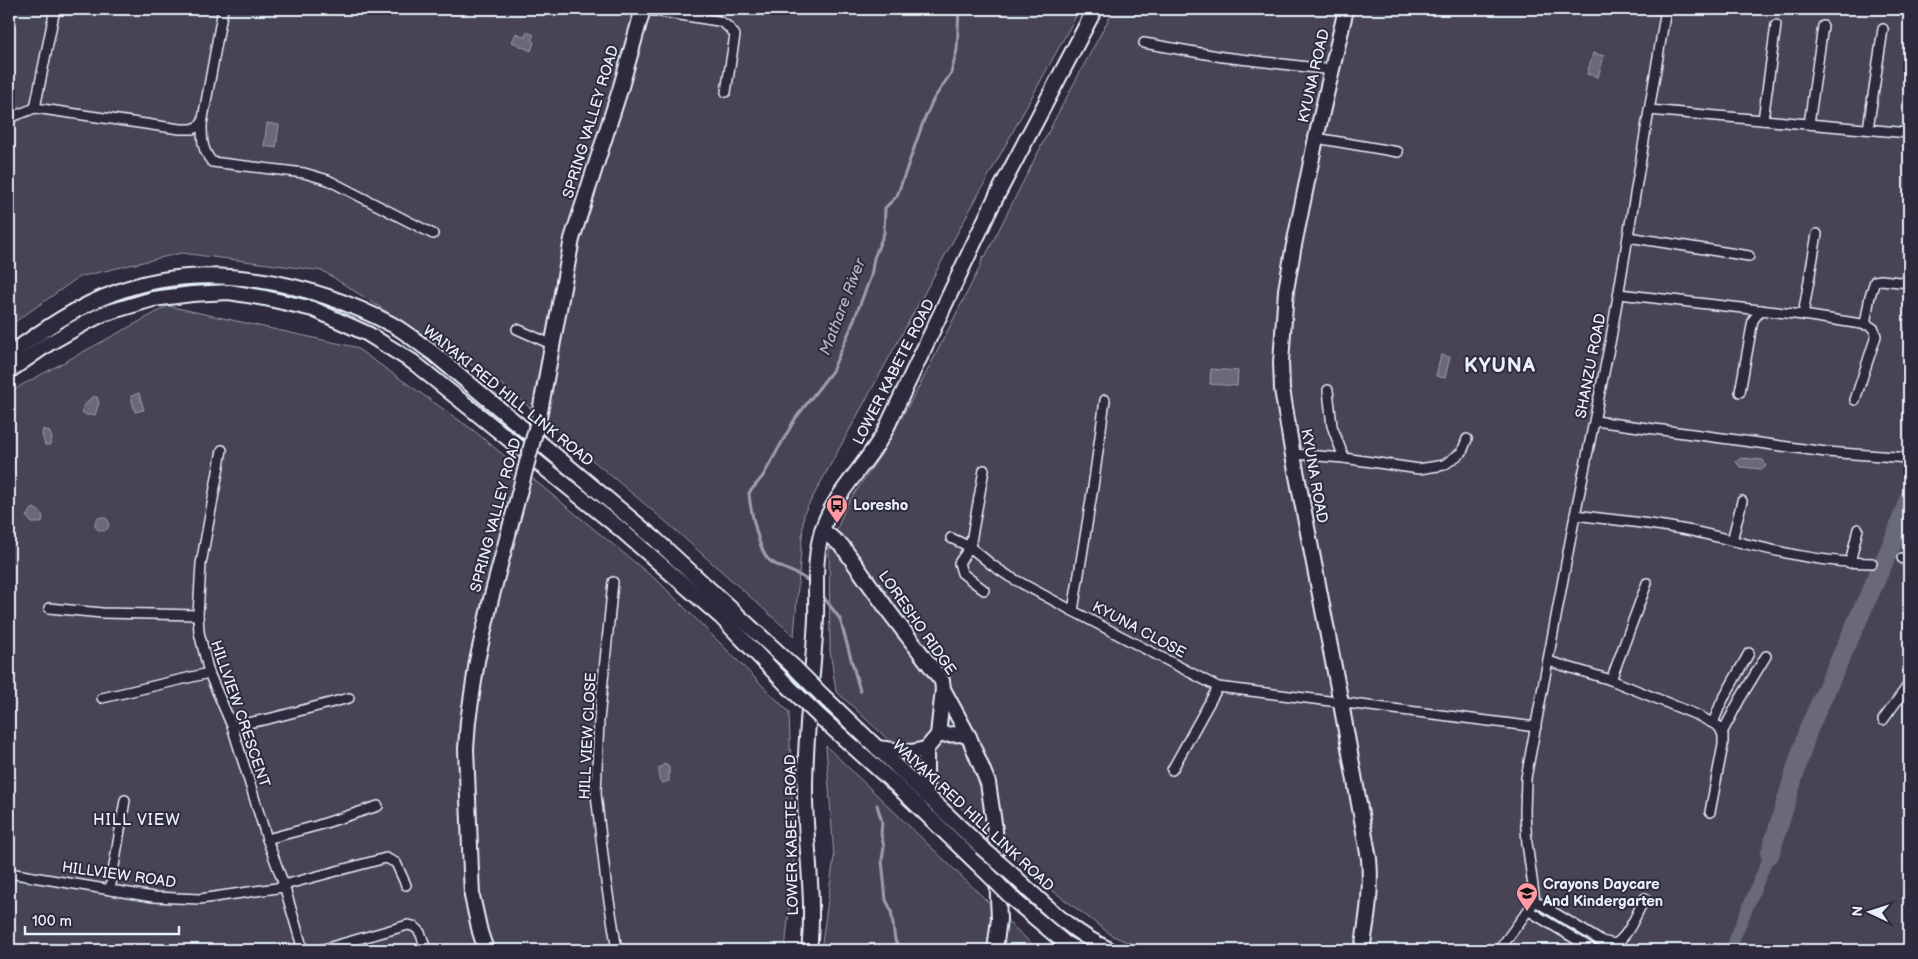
<svg xmlns="http://www.w3.org/2000/svg" width="1918" height="959" viewBox="0 0 1918 959" font-family="'Balsamiq Sans',sans-serif">
	<style>
		.green { fill: #464455; stroke: #979aa6 }
		.water { fill: #696978; stroke: #9c9fab }
		.lines { fill: none; stroke-linecap: round; stroke-linejoin: round }
		.stream { stroke: #9c9fab; stroke-width: 3 }
		.canal { stroke: #696978; stroke-width: 11 }
		.river { stroke: #696978; stroke-width: 19 }
		.street-casing { stroke: #e8f1f8; stroke-width: 12 }
		.secondary-casing { stroke: #e8f1f8; stroke-width: 18 }
		.street { stroke: #2f2a3d; stroke-width: 9 }
		.secondary { stroke: #2f2a3d; stroke-width: 14 }
		.secondary-bridge-casing { stroke: #e8f1f8; stroke-width: 18; stroke-linecap: butt }
		.secondary-bridge { stroke: #2f2a3d; stroke-width: 14 }
		.labels { text-anchor: middle; dominant-baseline: central; stroke-width: 4; stroke-linejoin: round; paint-order: stroke }
		.street-label { font-size: 15px; fill: #e8f1f8; stroke: #2f2a3d }
		.poi-label { font-size: 15px; font-weight: bold; fill: #e8f1f8; stroke: #2f2a3d; text-anchor: start }
		.water-label { font-size: 16px; font-style: italic; fill: #afb4be; stroke: #2f2a3d }
		.neighbourhood-label { font-size: 16px; letter-spacing: 1px; fill: #e8f1f8; stroke: #2f2a3d }
		.district-label { font-size: 20px; font-weight: bold; letter-spacing: 1px; fill: #e8f1f8; stroke: #2f2a3d }
	</style>
	<rect width="100%" height="100%" fill="#2f2a3d"/>
	<filter id="ink" filterUnits="userSpaceOnUse"><feTurbulence type="fractalNoise" baseFrequency=".02" numOctaves="2"/><feDisplacementMap in="SourceGraphic" scale="10" xChannelSelector="R" yChannelSelector="G"/><feConvolveMatrix kernelMatrix="1 2 1 2 8 2 1 2 1" color-interpolation-filters="sRGB"/></filter>
	<g filter="url(#ink)">
		<g class="green">
			<path d="M 9,9 L 1080,9 L 804,513 L 794,636 L 665,521 L 504,386 L 323,271 L 181,253 L 79,277 L 9,326 Z"/>
			<path d="M 1114,9 L 1909,9 L 1909,950 L 1146,950 L 1113,936 L 1037,879 L 836,691 L 830,651 L 829,549 L 846,506 L 880,456 L 922,381 L 980,267 L 983,256 L 985,257 L 1056,117 Z"/>
			<path d="M 168,306 L 355,347 L 473,430 L 660,583 L 789,712 L 794,859 L 785,950 L 9,950 L 9,394 L 20,386 Z"/>
			<path d="M 826,746 L 1038,950 L 821,950 L 834,857 Z"/>
		</g>
		<g class="water">
			<path d="M 527,32 L 534,35 L 531,40 L 534,42 L 531,51 L 512,42 L 516,33 L 525,37 Z"/>
			<path d="M 1593,53 L 1604,56 L 1598,77 L 1587,74 Z"/>
			<path d="M 267,123 L 279,125 L 276,148 L 264,146 Z"/>
			<path d="M 1441,355 L 1450,357 L 1445,378 L 1436,376 Z"/>
			<path d="M 1211,369 L 1238,371 L 1237,386 L 1210,384 Z"/>
			<path d="M 139,393 L 144,410 L 135,412 L 131,396 Z"/>
			<path d="M 92,397 L 97,397 L 99,403 L 95,415 L 86,415 L 82,412 L 84,406 Z"/>
			<path d="M 43,429 L 49,431 L 52,438 L 50,445 L 45,445 L 42,434 Z"/>
			<path d="M 1741,458 L 1763,460 L 1766,466 L 1762,469 L 1740,467 L 1736,462 Z"/>
			<path d="M 33,508 C 40,511 46,515 41,523 L 32,523 L 26,516 Z"/>
			<circle cx="102" cy="524" r="7"/>
			<path d="M 665,764 L 669,767 L 669,781 L 662,783 L 659,780 L 659,768 Z"/>
		</g>
		<g class="lines">
			<g class="stream">
				<path d="M 807,580 C 795,571 780,569 769,560 C 759,552 750,507 749,493 L 763,476 L 795,419 L 832,371 L 850,330 L 871,276 L 874,258 L 884,233 L 885,208 L 897,196 L 924,120 L 933,100 L 951,73 L 957,50 L 959,9"/>
				<path d="M 822,595 L 840,619 L 860,691"/>
				<path d="M 877,805 L 882,822 L 881,834 L 884,847 L 882,860 L 886,900 L 891,910 L 895,940 L 900,950"/>
			</g>
			<path class="canal" d="M 1732,950 L 1735,938 L 1770,854"/>
			<path class="river" d="M 1770,854 L 1808,730 L 1896,535 L 1909,498"/>
			<g class="street-casing">
				<g id="street">
					<path d="M 223,9 L 202,124 C 202,140 202,150 212,162 L 304,173 L 328,180 L 433,234"/>
					<path d="M 642,9 L 718,21 C 726,23 730,29 735,35 L 726,92"/>
					<path d="M 1144,43 L 1223,57 L 1333,70"/>
					<path d="M 35,108 L 180,129 L 193,129 L 202,124"/>
					<path d="M 1649,110 L 1909,133"/>
					<path d="M 9,118 L 35,108 L 55,9"/>
					<path d="M 1763,120 L 1776,25"/>
					<path d="M 1809,124 L 1823,26"/>
					<path d="M 1868,129 L 1883,29"/>
					<path d="M 1316,138 L 1398,152"/>
					<path d="M 1628,237 L 1749,256"/>
					<path d="M 1619,294 L 1803,315 L 1868,325 L 1874,329 L 1876,336 L 1855,400"/>
					<path d="M 1803,315 L 1817,234"/>
					<path d="M 1865,324 L 1870,296 L 1875,281 L 1881,280 L 1909,283"/>
					<path d="M 517,329 L 553,345"/>
					<path d="M 1328,390 L 1332,426 L 1344,458"/>
					<path d="M 1740,392 L 1753,320 L 1761,310"/>
					<path d="M 1105,400 L 1093,487 L 1073,611 L 1218,687 L 1536,727"/>
					<path d="M 1595,421 L 1826,452 L 1909,458"/>
					<path d="M 222,450 L 201,564 L 198,615 L 199,632 L 209,673 L 232,726 L 267,839 L 284,885 L 303,950"/>
					<path d="M 1293,454 L 1344,458 L 1419,469 L 1444,465 L 1462,452 L 1467,439"/>
					<path d="M 1575,515 C 1613,520 1653,523 1692,531 C 1751,544 1810,563 1872,563"/>
					<path d="M 951,538 L 970,547 L 992,565 L 1010,577 L 1073,611"/>
					<path d="M 1732,541 L 1742,501"/>
					<path d="M 1902,558 L 1909,562"/>
					<path d="M 1850,563 L 1858,529"/>
					<path d="M 613,582 L 599,720 L 596,794 L 606,882 L 617,950"/>
					<path d="M 984,590 L 962,573 L 959,563 L 970,547 L 984,470"/>
					<path d="M 49,608 L 102,613 L 198,615"/>
					<path d="M 1548,661 L 1611,680 L 1697,715 L 1718,726 L 1721,730 L 1723,735 L 1723,745 L 1710,812"/>
					<path d="M 1611,680 L 1647,583"/>
					<path d="M 102,698 L 209,673"/>
					<path d="M 1883,720 L 1909,684"/>
					<path d="M 1713,723 L 1721,703 L 1749,653"/>
					<path d="M 232,726 L 268,719 L 349,698"/>
					<path d="M 1722,733 L 1740,699 L 1766,656"/>
					<path d="M 1172,770 L 1218,687"/>
					<path d="M 267,839 L 316,826 L 378,806"/>
					<path d="M 9,873 L 153,897 L 200,899 L 284,887"/>
					<path d="M 284,885 L 386,858 L 396,863 L 406,885"/>
					<path d="M 110,890 L 125,800"/>
					<path d="M 1535,901 L 1601,941 L 1615,944 C 1629,936 1637,912 1645,898"/>
					<path d="M 1529,911 L 1594,950"/>
					<path d="M 320,950 L 408,925 C 422,927 422,939 426,950"/>
					<path d="M 1499,950 L 1535,901 L 1527,843 L 1525,813 L 1526,778 L 1575,515 L 1611,338 L 1666,9"/>
				</g>
			</g>
			<g class="secondary-casing">
				<g id="secondary">
					<path d="M 1346,9 L 1316,138 L 1293,250 L 1286,290 L 1281,362 L 1282,389 L 1292,450 L 1341,703 L 1369,859 C 1372,890 1367,920 1362,950"/>
					<path d="M 9,355 C 42,330 77,306 117,292 C 206,259 311,282 393,325 C 407,333 420,344 433,353 L 655,539 L 795,668"/>
					<path d="M 9,371 L 48,344 L 87,322 L 103,314 L 153,299 L 192,294 L 229,292 L 265,298 L 313,309 L 368,334 L 413,362 L 619,528 L 722,618 L 788,686"/>
					<path d="M 539,417 L 572,239 L 620,90 L 643,9"/>
					<path d="M 822,530 L 842,546 L 890,613 L 942,681 L 943,689 L 969,737 L 988,783 L 995,830 L 999,919 L 995,950"/>
					<path d="M 822,695 L 981,847"/>
					<path d="M 820,717 L 896,785 L 984,870"/>
					<path d="M 938,735 L 961,734 L 969,737"/>
					<path d="M 877,748 L 911,752 L 926,749"/>
					<path d="M 926,795 L 926,749 L 938,735 L 943,689"/>
					<path d="M 1014,876 C 1045,905 1071,932 1110,950"/>
					<path d="M 1014,900 L 1066,944 L 1077,950"/>
					<path d="M 486,950 L 480,932 L 472,896 L 466,749 L 468,721 L 477,661 L 491,599 L 522,482"/>
					<path d="M 809,950 C 815,900 806,850 805,799 C 804,739 813,679 816,618 C 817,588 813,558 823,528 C 834,494 866,465 884,433 L 993,203 L 1095,9"/>
				</g>
			</g>
			<use href="#street" class="street"/>
			<use href="#secondary" class="secondary"/>
			<g class="secondary-bridge-casing">
				<g id="secondary-bridge">
					<path d="M 522,482 L 539,417"/>
					<path d="M 795,668 L 822,695"/>
					<path d="M 788,686 L 820,717"/>
					<path d="M 981,847 L 1014,876"/>
					<path d="M 984,870 L 1014,900"/>
				</g>
			</g>
			<use href="#secondary-bridge" class="secondary-bridge"/>
		</g>
	</g>
	<defs>
		<g id="bus-pin" transform="scale(1.125)"><path d="M0 17L-7.5 6A9.5 9.5 0 1 1 7.5 6Z" fill="#ff9aa2" stroke="#2f2a3d"/><path d="M-5-6H5V4H4V6H2V4H-2V6H-4V4H-5ZM-3.5-4V0h7V-4ZM-3.5 1.2v1.5H-2V1.2ZM2 1.2v1.5H3.5V1.2Z" fill="#111"/></g>
		<g id="school-pin" transform="scale(1.125)"><path d="M0 17L-7.5 6A9.5 9.5 0 1 1 7.5 6Z" fill="#ff9aa2" stroke="#2f2a3d"/><path d="M0-5L7-2L0 1L-7-2ZM-4 1L0 2.5L4 1V4Q0 6-4 4Z" fill="#111"/></g>
	</defs>
	<g fill-rule="evenodd">
		<use href="#bus-pin" x="837" y="505"/>
		<use href="#school-pin" x="1527" y="893"/>
	</g>
	<g class="labels">
		<g class="street-label">
			<text transform="translate(1314 76) rotate(-77)">KYUNA ROAD</text>
			<text transform="translate(591 122) rotate(-73)">SPRING VALLEY ROAD</text>
			<text transform="translate(1591 366) rotate(-79)">SHANZU ROAD</text>
			<text transform="translate(894 372) rotate(-63)">LOWER KABETE ROAD</text>
			<text transform="translate(508 396) rotate(39)">WAIYAKI RED HILL LINK ROAD</text>
			<text transform="translate(1314 476) rotate(80)">KYUNA ROAD</text>
			<text transform="translate(496 515) rotate(-75)">SPRING VALLEY ROAD</text>
			<text transform="translate(917 623) rotate(55)">LORESHO RIDGE</text>
			<text transform="translate(1139 630) rotate(28)">KYUNA CLOSE</text>
			<text transform="translate(240 714) rotate(71)">HILLVIEW CRESCENT</text>
			<text transform="translate(588 736) rotate(-87)">HILL VIEW CLOSE</text>
			<text transform="translate(973 816) rotate(43)">WAIYAKI RED HILL LINK ROAD</text>
			<text transform="translate(792 835) rotate(-91)">LOWER KABETE ROAD</text>
			<text transform="translate(119 875) rotate(8)">HILLVIEW ROAD</text>
		</g>
		<g class="poi-label">
			<text x="853" y="505">Loresho</text>
			<text x="1543" y="884">Crayons Daycare<tspan x="1543" dy="17">And Kindergarten</tspan></text>
		</g>
		<g class="water-label">
			<text transform="translate(843 307) rotate(-69)">Mathare River</text>
		</g>
		<g class="neighbourhood-label">
			<text x="137" y="820">HILL VIEW</text>
		</g>
		<g class="district-label">
			<text x="1500" y="366">KYUNA</text>
		</g>
	</g>
	<rect width="1918" height="959" fill="none" stroke="#2f2a3d" stroke-width="30"/>
	<rect x="15" y="15" width="1888" height="929" fill="none" stroke="#e8f1f8" stroke-width="2" filter="url(#ink)"/>
	<g transform="translate(1870 912) rotate(274)" stroke="#2f2a3d" stroke-width="4" paint-order="stroke">
	<path d="M0-4L9 19L0 12L-9 19Z" fill="#e8f1f8"/>
	<text y="-8" font-size="14" font-weight="bold" text-anchor="middle" fill="#e8f1f8">N</text>
	</g>
	<path d="M25 926v8h154v-8" fill="none" stroke="#e8f1f8" stroke-width="2.5"/>
	<text x="32" y="926" font-size="15" fill="#e8f1f8" stroke="#2f2a3d" stroke-width="4" paint-order="stroke">100 m</text>
</svg>
